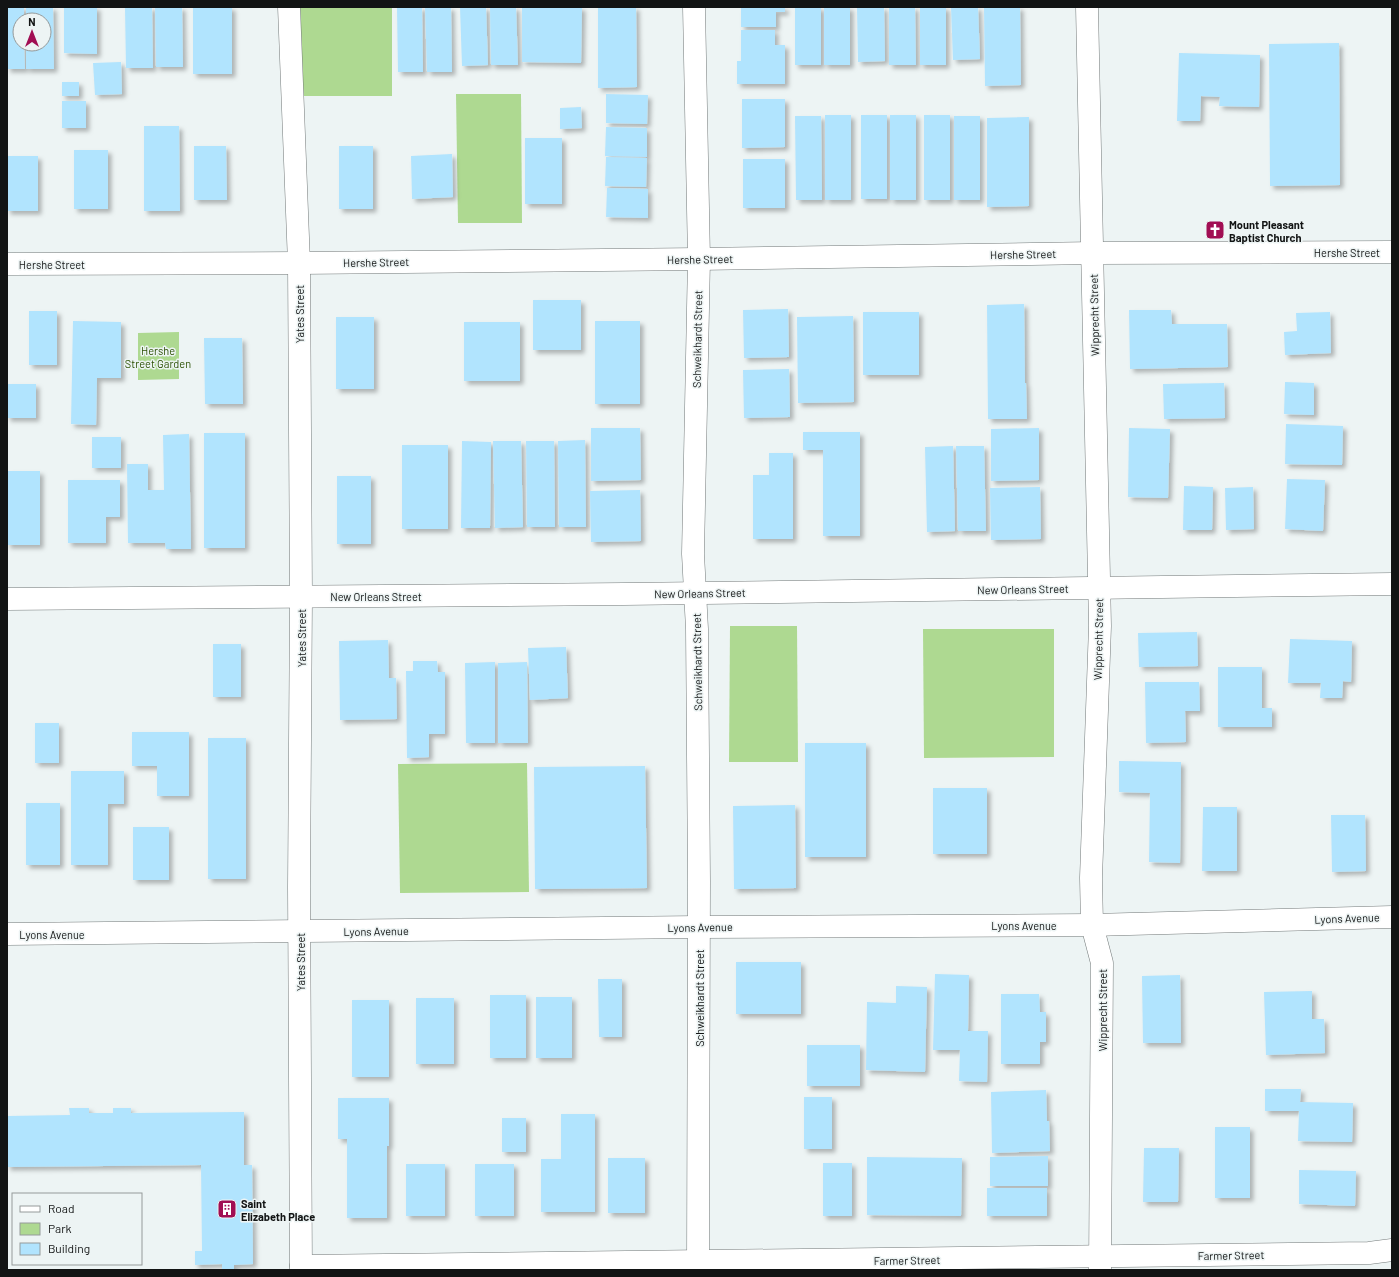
<svg xmlns="http://www.w3.org/2000/svg" width="1399" height="1277" viewBox="0 0 1399 1277" font-family="Barlow,sans-serif">
	<style>
		.green { fill: #aed991 }
		.building { fill: #b1e4fe; filter: url(#shadow) }
		.lines { fill: none; stroke-linecap: round; stroke-linejoin: round }
		.minor-casing { stroke: #747a7a; stroke-width: 23 }
		.minor { stroke: #fff; stroke-width: 22 }
		.labels { text-anchor: middle; dominant-baseline: central; stroke-width: 3; stroke-linejoin: round; paint-order: stroke }
		.poi-label { font-size: 11px; font-weight: bold; fill: #121414; stroke: #edf4f4; text-anchor: start }
		.street-label { font-size: 11px; fill: #121414; stroke: #edf4f4 }
		.park-label { font-size: 11px; fill: #2b5002; stroke: #edf4f4 }
	</style>
	<defs>
		<filter id="shadow"><feDropShadow dx="3.5" dy="3.5" stdDeviation="2" flood-color="#0004"/></filter>
	</defs>
	<rect width="100%" height="100%" fill="#edf4f4"/>
	<g class="green">
		<path d="M 300,7 L 392,7 L 392,96 L 302,96 Z"/>
		<path d="M 456,94 L 521,94 L 522,223 L 458,223 Z"/>
		<path d="M 179,332 L 179,379 L 138,380 L 138,333 Z"/>
		<path d="M 730,626 L 797,626 L 798,762 L 729,762 Z"/>
		<path d="M 923,629 L 1054,629 L 1054,757 L 924,758 Z"/>
		<path d="M 527,763 L 529,892 L 400,893 L 398,764 Z"/>
	</g>
	<g class="building">
		<path d="M 7,7 L 24,7 L 24,20 L 20,20 L 20,44 L 24,44 L 25,69 L 7,69 Z"/>
		<path d="M 26,7 L 53,7 L 54,69 L 26,69 L 26,44 L 44,44 L 44,20 L 26,20 Z"/>
		<path d="M 64,7 L 97,7 L 97,54 L 64,53 Z"/>
		<path d="M 125,7 L 152,7 L 153,68 L 126,68 Z"/>
		<path d="M 155,7 L 182,7 L 183,67 L 156,67 Z"/>
		<rect x="193" y="7" width="39" height="67"/>
		<path d="M 397,7 L 422,7 L 423,72 L 398,72 Z"/>
		<path d="M 425,7 L 451,7 L 452,72 L 427,72 Z"/>
		<path d="M 460,7 L 486,7 L 488,65 L 462,66 Z"/>
		<path d="M 490,7 L 516,7 L 518,65 L 491,65 Z"/>
		<path d="M 522,7 L 582,7 L 581,63 L 522,62 Z"/>
		<path d="M 598,7 L 636,7 L 637,87 L 598,88 Z"/>
		<path d="M 741,7 L 785,7 L 785,12 L 776,12 L 776,27 L 741,27 Z"/>
		<rect x="795" y="7" width="26" height="58"/>
		<rect x="824" y="7" width="26" height="58"/>
		<path d="M 857,7 L 884,7 L 885,61 L 858,62 Z"/>
		<path d="M 889,7 L 915,7 L 916,65 L 889,65 Z"/>
		<rect x="920" y="7" width="26" height="58"/>
		<path d="M 951,7 L 978,7 L 980,59 L 953,60 Z"/>
		<path d="M 984,7 L 1020,7 L 1021,85 L 985,86 Z"/>
		<path d="M 741,30 L 775,30 L 775,45 L 785,45 L 785,84 L 737,84 L 737,61 L 741,61 Z"/>
		<path d="M 1339,43 L 1340,185 L 1270,186 L 1269,44 Z"/>
		<path d="M 1179,53 L 1260,55 L 1259,107 L 1219,106 L 1220,97 L 1201,96 L 1200,121 L 1177,121 Z"/>
		<path d="M 121,62 L 122,94 L 95,95 L 93,63 Z"/>
		<rect x="62" y="82" width="17" height="14"/>
		<path d="M 606,94 L 648,95 L 647,124 L 606,123 Z"/>
		<path d="M 742,99 L 785,99 L 785,147 L 742,148 Z"/>
		<rect x="62" y="101" width="24" height="27"/>
		<path d="M 581,107 L 582,128 L 560,129 L 560,108 Z"/>
		<rect x="825" y="115" width="26" height="85"/>
		<rect x="861" y="115" width="26" height="84"/>
		<rect x="890" y="115" width="26" height="85"/>
		<rect x="924" y="115" width="26" height="85"/>
		<path d="M 795,116 L 821,116 L 822,200 L 796,200 Z"/>
		<rect x="954" y="116" width="26" height="84"/>
		<path d="M 1029,117 L 1029,206 L 987,207 L 987,118 Z"/>
		<path d="M 144,126 L 179,126 L 180,211 L 144,211 Z"/>
		<path d="M 606,127 L 647,128 L 647,157 L 605,156 Z"/>
		<rect x="525" y="138" width="37" height="66"/>
		<path d="M 194,146 L 226,146 L 227,200 L 194,200 Z"/>
		<rect x="339" y="146" width="34" height="63"/>
		<rect x="74" y="150" width="34" height="59"/>
		<path d="M 452,154 L 453,197 L 412,199 L 411,156 Z"/>
		<rect x="7" y="156" width="31" height="55"/>
		<path d="M 606,157 L 647,158 L 646,187 L 605,186 Z"/>
		<rect x="743" y="159" width="42" height="49"/>
		<path d="M 607,188 L 648,189 L 648,218 L 606,217 Z"/>
		<rect x="533" y="300" width="48" height="50"/>
		<path d="M 1024,304 L 1025,383 L 1026,383 L 1027,419 L 988,419 L 987,305 Z"/>
		<path d="M 788,309 L 789,357 L 744,358 L 743,310 Z"/>
		<path d="M 1129,310 L 1171,310 L 1172,324 L 1227,324 L 1228,367 L 1130,369 Z"/>
		<rect x="29" y="311" width="28" height="54"/>
		<rect x="863" y="312" width="56" height="63"/>
		<path d="M 1330,312 L 1331,353 L 1285,355 L 1284,332 L 1297,331 L 1296,313 Z"/>
		<path d="M 853,316 L 854,402 L 798,403 L 797,317 Z"/>
		<rect x="336" y="317" width="38" height="72"/>
		<path d="M 73,321 L 121,322 L 121,378 L 97,378 L 96,425 L 71,424 Z"/>
		<rect x="595" y="321" width="45" height="83"/>
		<rect x="464" y="322" width="56" height="59"/>
		<path d="M 204,338 L 242,338 L 243,404 L 205,404 Z"/>
		<path d="M 789,369 L 790,417 L 744,418 L 743,370 Z"/>
		<path d="M 1285,382 L 1314,383 L 1314,415 L 1284,414 Z"/>
		<path d="M 1224,383 L 1225,418 L 1164,419 L 1163,384 Z"/>
		<rect x="7" y="384" width="29" height="34"/>
		<path d="M 1286,424 L 1343,426 L 1342,465 L 1285,464 Z"/>
		<path d="M 591,428 L 640,428 L 641,480 L 591,481 Z"/>
		<path d="M 1039,428 L 1039,480 L 991,481 L 991,429 Z"/>
		<path d="M 1129,428 L 1170,429 L 1168,498 L 1128,497 Z"/>
		<path d="M 803,432 L 860,432 L 860,536 L 823,536 L 823,450 L 803,450 Z"/>
		<rect x="204" y="433" width="41" height="115"/>
		<path d="M 189,434 L 191,549 L 166,549 L 165,543 L 128,543 L 127,464 L 148,464 L 148,490 L 164,490 L 163,435 Z"/>
		<rect x="92" y="437" width="29" height="31"/>
		<path d="M 585,440 L 586,527 L 559,527 L 558,441 Z"/>
		<path d="M 462,441 L 491,442 L 490,528 L 461,528 Z"/>
		<path d="M 493,441 L 521,441 L 523,527 L 495,528 Z"/>
		<path d="M 526,441 L 554,441 L 555,527 L 527,527 Z"/>
		<rect x="402" y="445" width="46" height="84"/>
		<path d="M 953,446 L 955,531 L 927,532 L 925,447 Z"/>
		<path d="M 956,446 L 984,446 L 986,531 L 958,531 Z"/>
		<path d="M 769,453 L 793,453 L 793,539 L 753,539 L 753,475 L 769,475 Z"/>
		<rect x="7" y="471" width="33" height="74"/>
		<rect x="337" y="476" width="34" height="68"/>
		<path d="M 1287,479 L 1325,480 L 1323,531 L 1285,529 Z"/>
		<path d="M 68,480 L 120,480 L 120,517 L 106,517 L 106,543 L 68,543 Z"/>
		<path d="M 1184,486 L 1213,487 L 1212,530 L 1183,530 Z"/>
		<path d="M 1040,487 L 1041,539 L 991,540 L 990,488 Z"/>
		<path d="M 1253,487 L 1254,529 L 1226,530 L 1225,488 Z"/>
		<path d="M 640,490 L 641,541 L 591,542 L 590,491 Z"/>
		<path d="M 1197,632 L 1198,666 L 1139,667 L 1138,633 Z"/>
		<path d="M 1290,639 L 1352,641 L 1351,682 L 1343,681 L 1342,698 L 1320,698 L 1321,683 L 1288,683 Z"/>
		<path d="M 388,640 L 389,678 L 396,678 L 397,719 L 340,720 L 339,641 Z"/>
		<rect x="213" y="644" width="28" height="53"/>
		<path d="M 566,647 L 568,698 L 530,700 L 528,648 Z"/>
		<path d="M 413,661 L 437,661 L 438,672 L 445,672 L 445,734 L 429,734 L 429,757 L 407,758 L 406,671 L 413,671 Z"/>
		<path d="M 495,662 L 495,743 L 466,743 L 465,663 Z"/>
		<path d="M 527,662 L 528,743 L 498,743 L 498,663 Z"/>
		<path d="M 1218,667 L 1262,667 L 1262,708 L 1272,708 L 1272,727 L 1218,727 Z"/>
		<path d="M 1145,682 L 1199,682 L 1200,711 L 1185,711 L 1186,742 L 1146,743 Z"/>
		<rect x="35" y="723" width="24" height="40"/>
		<path d="M 132,732 L 189,732 L 189,796 L 157,796 L 157,766 L 132,766 Z"/>
		<rect x="208" y="738" width="38" height="141"/>
		<rect x="805" y="743" width="61" height="114"/>
		<path d="M 1119,761 L 1181,762 L 1180,863 L 1149,862 L 1150,793 L 1119,792 Z"/>
		<path d="M 645,766 L 647,888 L 535,889 L 534,767 Z"/>
		<path d="M 71,771 L 124,771 L 124,804 L 108,804 L 108,865 L 71,865 Z"/>
		<rect x="933" y="788" width="54" height="66"/>
		<rect x="26" y="803" width="34" height="62"/>
		<path d="M 795,805 L 796,888 L 734,889 L 733,806 Z"/>
		<path d="M 1203,807 L 1237,807 L 1237,871 L 1202,871 Z"/>
		<path d="M 1331,815 L 1365,815 L 1366,871 L 1332,872 Z"/>
		<rect x="133" y="827" width="36" height="53"/>
		<rect x="736" y="962" width="65" height="52"/>
		<path d="M 935,974 L 969,975 L 968,1031 L 988,1031 L 987,1082 L 959,1081 L 960,1050 L 933,1050 Z"/>
		<path d="M 1180,975 L 1181,1043 L 1143,1043 L 1142,976 Z"/>
		<path d="M 598,979 L 622,979 L 622,1037 L 599,1037 Z"/>
		<path d="M 896,986 L 927,987 L 925,1072 L 866,1070 L 867,1002 L 896,1003 Z"/>
		<path d="M 1312,991 L 1312,1019 L 1324,1019 L 1325,1053 L 1266,1055 L 1264,992 Z"/>
		<path d="M 1001,994 L 1039,994 L 1040,1012 L 1046,1012 L 1046,1042 L 1040,1042 L 1040,1064 L 1001,1064 Z"/>
		<rect x="490" y="995" width="36" height="63"/>
		<rect x="536" y="997" width="36" height="61"/>
		<rect x="416" y="998" width="38" height="66"/>
		<rect x="352" y="1000" width="37" height="77"/>
		<rect x="807" y="1045" width="53" height="41"/>
		<path d="M 1265,1089 L 1301,1089 L 1300,1102 L 1353,1103 L 1352,1142 L 1298,1141 L 1299,1111 L 1265,1111 Z"/>
		<path d="M 1046,1090 L 1047,1121 L 1049,1121 L 1050,1151 L 992,1153 L 991,1092 Z"/>
		<rect x="804" y="1097" width="28" height="52"/>
		<path d="M 338,1098 L 389,1098 L 389,1146 L 387,1146 L 387,1218 L 347,1218 L 347,1139 L 338,1139 Z"/>
		<path d="M 69,1108 L 89,1108 L 89,1113 L 113,1113 L 113,1108 L 131,1108 L 131,1113 L 244,1112 L 244,1165 L 252,1165 L 253,1264 L 234,1265 L 234,1270 L 222,1270 L 222,1264 L 195,1265 L 195,1251 L 202,1251 L 201,1165 L 7,1167 L 7,1116 L 70,1115 Z"/>
		<path d="M 561,1114 L 595,1114 L 595,1212 L 541,1212 L 541,1159 L 561,1159 Z"/>
		<rect x="502" y="1118" width="24" height="34"/>
		<rect x="1215" y="1127" width="35" height="71"/>
		<path d="M 1144,1148 L 1179,1148 L 1178,1202 L 1143,1202 Z"/>
		<path d="M 1048,1156 L 1048,1186 L 990,1186 L 990,1157 Z"/>
		<path d="M 867,1157 L 962,1158 L 961,1216 L 867,1215 Z"/>
		<rect x="608" y="1158" width="37" height="55"/>
		<rect x="823" y="1163" width="29" height="53"/>
		<rect x="406" y="1164" width="39" height="52"/>
		<rect x="475" y="1164" width="39" height="52"/>
		<path d="M 1299,1170 L 1356,1171 L 1355,1206 L 1299,1204 Z"/>
		<rect x="987" y="1188" width="60" height="28"/>
	</g>
	<g class="lines">
		<g class="minor-casing">
			<g id="minor">
				<path d="M 289,7 L 299,263 L 301,597 L 299,887 L 301,1270"/>
				<path d="M 694,7 L 699,259 L 693,554 L 697,629 L 699,881 L 698,1270"/>
				<path d="M 1087,7 L 1100,626 L 1091,878 L 1092,925 L 1102,963 L 1100,1270"/>
				<path d="M 7,264 L 299,263 L 699,259 L 1093,253 L 1392,252"/>
				<path d="M 7,599 L 624,594 L 1392,584"/>
				<path d="M 7,934 L 699,927 L 1092,925 L 1392,917"/>
				<path d="M 301,1266 L 1369,1253 L 1392,1250"/>
			</g>
		</g>
		<use href="#minor" class="minor"/>
	</g>
	<defs>
		<g id="church-square" transform="scale(1)"><rect x="-9" y="-9" width="18" height="18" rx="4" fill="#a10e53" stroke="#edf4f4"/><path d="M-1.2-6h2.4v3.5h3.3v2.4h-3.3V6h-2.4V-.1h-3.3v-2.4h3.3Z" fill="#fff"/></g>
		<g id="building-square" transform="scale(1)"><rect x="-9" y="-9" width="18" height="18" rx="4" fill="#a10e53" stroke="#edf4f4"/><path d="M-4-6H4V6H1V3H-1V6H-4ZM-2.5-4.3h1.7v1.8h-1.7ZM.8-4.3h1.7v1.8H.8ZM-2.5-1h1.7V.8h-1.7ZM.8-1h1.7V.8H.8Z" fill="#fff"/></g>
	</defs>
	<g fill-rule="evenodd">
		<use href="#church-square" x="1215" y="230"/>
		<use href="#building-square" x="227" y="1209"/>
	</g>
	<g class="labels">
		<g class="poi-label">
			<text x="1229" y="224">Mount Pleasant<tspan x="1229" dy="13">Baptist Church</tspan></text>
			<text x="241" y="1203">Saint<tspan x="241" dy="13">Elizabeth Place</tspan></text>
		</g>
		<g class="street-label">
			<text x="1347" y="252">Hershe Street</text>
			<text transform="translate(1023 254) rotate(-1)">Hershe Street</text>
			<text transform="translate(700 259) rotate(-1)">Hershe Street</text>
			<text transform="translate(376 262) rotate(-1)">Hershe Street</text>
			<text x="52" y="264">Hershe Street</text>
			<text transform="translate(299 314) rotate(-90)">Yates Street</text>
			<text transform="translate(1094 315) rotate(-91)">Wipprecht Street</text>
			<text transform="translate(697 339) rotate(-89)">Schweikhardt Street</text>
			<text transform="translate(1023 589) rotate(-1)">New Orleans Street</text>
			<text transform="translate(700 593) rotate(-1)">New Orleans Street</text>
			<text x="376" y="596">New Orleans Street</text>
			<text transform="translate(301 638) rotate(-90)">Yates Street</text>
			<text transform="translate(1098 639) rotate(-89)">Wipprecht Street</text>
			<text transform="translate(697 662) rotate(-91)">Schweikhardt Street</text>
			<text transform="translate(1347 918) rotate(-2)">Lyons Avenue</text>
			<text x="1024" y="925">Lyons Avenue</text>
			<text transform="translate(700 927) rotate(-1)">Lyons Avenue</text>
			<text transform="translate(376 931) rotate(-1)">Lyons Avenue</text>
			<text x="52" y="934">Lyons Avenue</text>
			<text transform="translate(300 962) rotate(-90)">Yates Street</text>
			<text transform="translate(699 998) rotate(-90)">Schweikhardt Street</text>
			<text transform="translate(1102 1010) rotate(-90)">Wipprecht Street</text>
			<text transform="translate(1231 1255) rotate(-1)">Farmer Street</text>
			<text transform="translate(907 1260) rotate(-1)">Farmer Street</text>
		</g>
		<g class="park-label">
			<text x="158" y="350">Hershe<tspan x="158" dy="13">Street Garden</tspan></text>
		</g>
	</g>
	<rect width="1399" height="1277" fill="none" stroke="#121414" stroke-width="16"/>
	<rect x="12" y="1193" width="130" height="72" fill="#edf4f4" stroke="#959a9a"/>
	<rect x="20" y="1206" width="20" height="6" fill="#ffffff" stroke="#959a9a"/>
	<text x="48" y="1213" font-size="12" fill="#121414">Road</text>
	<rect x="20" y="1223" width="20" height="12" fill="#aed991" stroke="#959a9a"/>
	<text x="48" y="1233" font-size="12" fill="#121414">Park</text>
	<rect x="20" y="1243" width="20" height="12" fill="#b1e4fe" stroke="#959a9a"/>
	<text x="48" y="1253" font-size="12" fill="#121414">Building</text>
	<g transform="translate(32 32)"><circle r="19" fill="#edf4f4" stroke="#959a9a"/>
	<path d="M0-3L7 15L0 10L-7 15Z" fill="#a10e53"/>
	<text y="-6" font-size="11" font-weight="bold" text-anchor="middle" fill="#121414">N</text>
	</g>
</svg>
